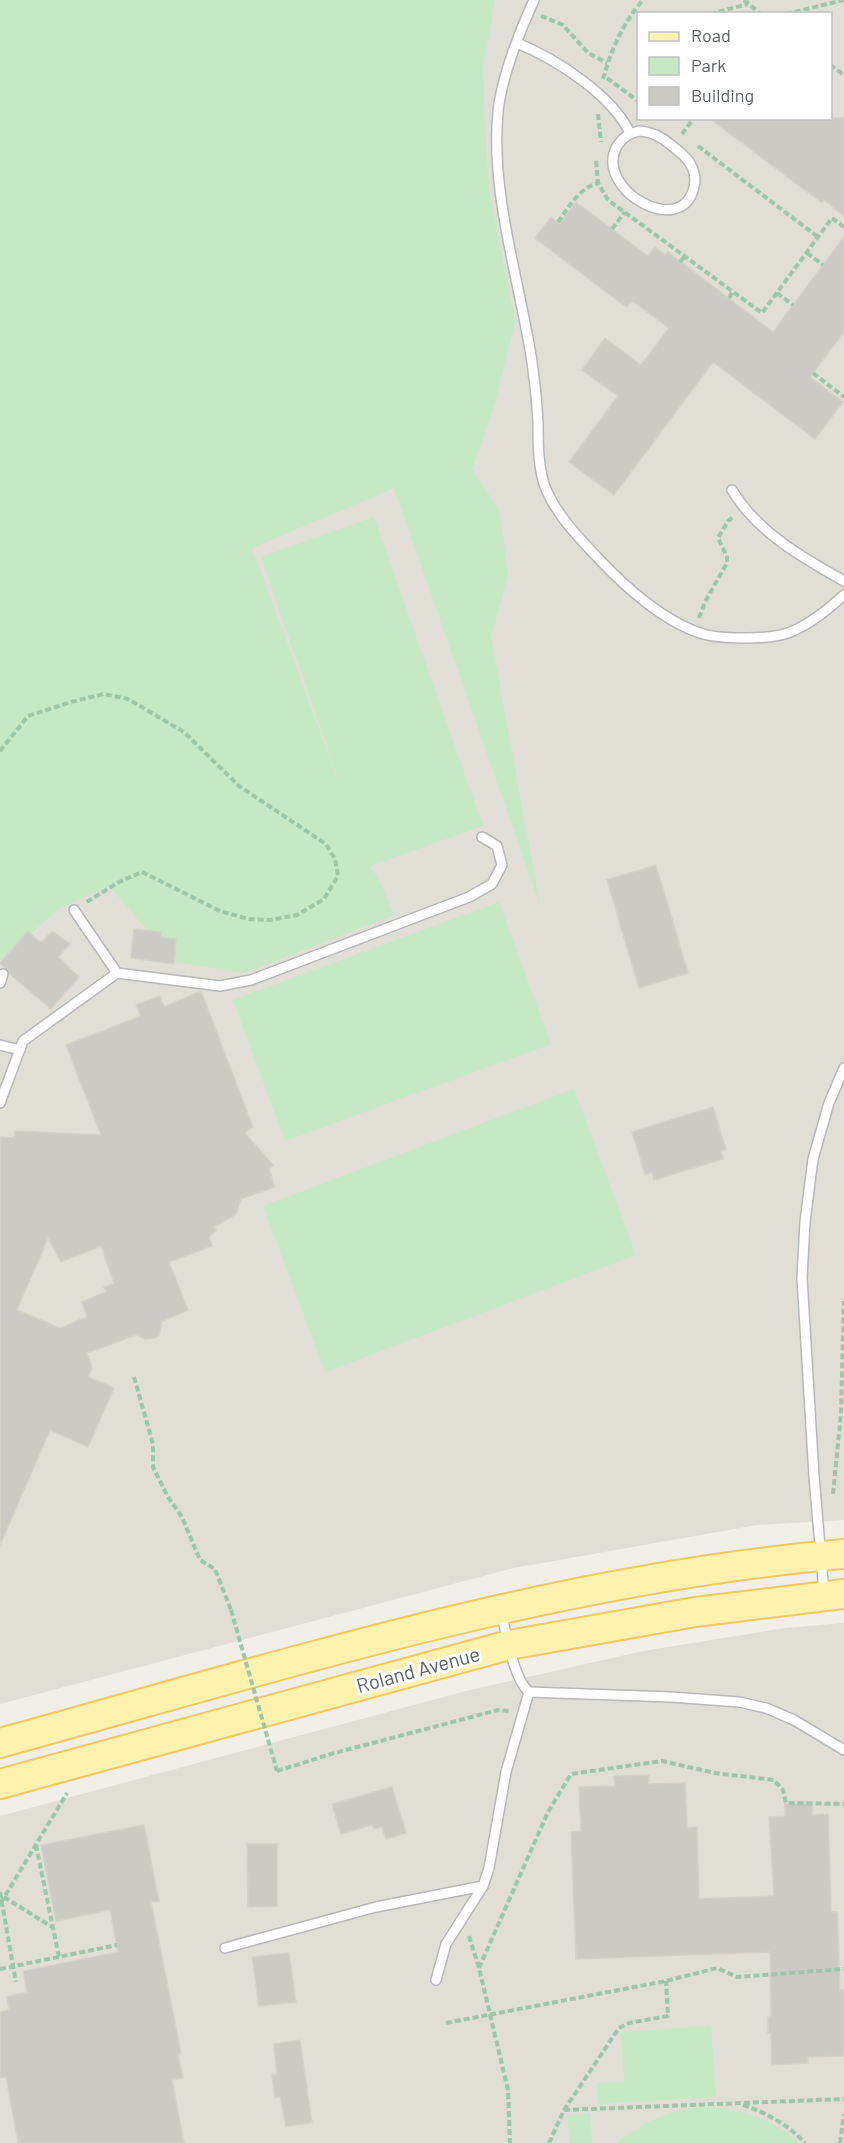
<svg xmlns="http://www.w3.org/2000/svg" width="844" height="2143" viewBox="0 0 844 2143" font-family="Barlow,sans-serif">
	<style>
		.education { fill: #e1ded6; fill-rule: evenodd }
		.green { fill: #c5e8c5 }
		.building { fill: #cccac5; stroke: #d6d1c6; stroke-width: 1.5; fill-rule: evenodd }
		.lines { fill: none; stroke-linecap: round; stroke-linejoin: round }
		.lane-casing { stroke: #b5b8bc; stroke-width: 12 }
		.primary-casing { stroke: #f2c960; stroke-width: 32 }
		.path { stroke: #9cc7a9; stroke-width: 4; stroke-dasharray: 6 3; stroke-linecap: butt }
		.lane { stroke: #fff; stroke-width: 9 }
		.primary { stroke: #fff2af; stroke-width: 28 }
		.path-bridge { stroke: #9cc7a9; stroke-width: 4; stroke-dasharray: 6 3; stroke-linecap: butt }
		.labels { text-anchor: middle; dominant-baseline: central; stroke-width: 6; stroke-linejoin: round; paint-order: stroke }
		.street-label { font-size: 20px; fill: #5f6368; stroke: #fff }
	</style>
	<rect width="100%" height="100%" fill="#f1efe8"/>
	<g class="education">
		<path d="M 0,0 L 844,0 L 844,1520 L 757,1525 L 514,1568 L 0,1704 ZM 638,14 L 830,14 L 830,118 L 638,118 Z"/>
		<path d="M 844,1623 L 844,2143 L 0,2143 L 0,1816 L 466,1691 L 643,1651 L 785,1628 Z"/>
	</g>
	<g class="green">
		<path d="M 0,0 L 495,0 L 483,70 L 488,182 L 515,322 L 495,404 L 472,469 L 500,511 L 508,576 L 491,637 L 540,905 L 394,488 L 252,548 L 349,810 L 261,557 L 374,517 L 483,826 L 370,866 L 380,882 L 394,915 L 244,973 L 175,962 L 109,886 L 60,908 L 0,960 Z"/>
		<path d="M 499,902 L 551,1044 L 285,1141 L 233,1000 Z"/>
		<path d="M 574,1089 L 636,1255 L 325,1372 L 263,1206 Z"/>
		<path d="M 711,2026 L 716,2097 L 598,2104 L 597,2083 L 624,2082 L 621,2032 Z"/>
		<path d="M 701,2107 C 738,2108 772,2117 799,2143 L 617,2143 C 643,2121 669,2111 701,2107 Z"/>
		<path d="M 590,2113 L 592,2143 L 569,2143 L 568,2115 Z"/>
	</g>
	<g class="building">
		<path d="M 709,118 L 844,118 L 844,216 L 824,200 L 822,203 Z"/>
		<path d="M 576,202 L 648,256 L 655,247 L 665,255 L 668,252 L 773,332 L 844,237 L 844,332 L 810,377 L 843,402 L 815,439 L 713,362 L 614,495 L 569,462 L 618,396 L 582,370 L 605,338 L 641,365 L 669,328 L 632,301 L 626,307 L 535,238 L 551,217 L 559,224 Z"/>
		<path d="M 656,865 L 688,973 L 639,988 L 607,880 Z"/>
		<path d="M 134,929 L 161,932 L 161,937 L 176,939 L 174,964 L 131,958 Z"/>
		<path d="M 28,931 L 39,942 L 42,942 L 52,931 L 70,944 L 58,957 L 79,977 L 51,1009 L 11,975 L 0,963 Z"/>
		<path d="M 201,991 L 253,1127 L 245,1133 L 273,1165 L 269,1169 L 275,1187 L 241,1199 L 236,1214 L 214,1227 L 217,1230 L 209,1237 L 212,1246 L 169,1262 L 188,1310 L 162,1321 L 159,1335 L 155,1338 L 145,1339 L 136,1335 L 87,1353 L 92,1367 L 88,1377 L 114,1388 L 88,1447 L 50,1430 L 0,1545 L 0,1137 L 14,1138 L 15,1131 L 101,1135 L 66,1045 L 141,1016 L 136,1005 L 160,996 L 164,1007 ZM 48,1238 L 61,1262 L 101,1246 L 114,1284 L 104,1287 L 106,1292 L 82,1302 L 87,1317 L 60,1328 L 17,1310 Z"/>
		<path d="M 713,1107 L 726,1149 L 721,1151 L 723,1159 L 654,1180 L 652,1172 L 645,1174 L 632,1132 Z"/>
		<path d="M 649,1775 L 649,1784 L 685,1783 L 687,1828 L 697,1827 L 699,1899 L 774,1896 L 769,1817 L 785,1816 L 785,1804 L 812,1803 L 812,1815 L 828,1814 L 831,1912 L 837,1912 L 840,1990 L 844,1990 L 844,2056 L 808,2057 L 808,2063 L 772,2065 L 771,2034 L 768,2033 L 768,2017 L 771,2016 L 770,1952 L 576,1959 L 571,1832 L 581,1831 L 579,1787 L 615,1786 L 614,1776 Z"/>
		<path d="M 392,1787 L 406,1833 L 386,1839 L 382,1827 L 374,1829 L 372,1825 L 341,1834 L 332,1804 Z"/>
		<path d="M 144,1825 L 159,1901 L 151,1902 L 181,2053 L 178,2054 L 183,2078 L 172,2080 L 184,2143 L 18,2143 L 6,2077 L 0,2078 L 0,2012 L 9,2010 L 7,1997 L 27,1992 L 23,1971 L 118,1952 L 110,1910 L 56,1921 L 41,1845 Z"/>
		<path d="M 247,1844 L 277,1844 L 277,1906 L 248,1907 Z"/>
		<path d="M 289,1953 L 296,2002 L 259,2006 L 252,1957 Z"/>
		<path d="M 300,2040 L 312,2123 L 286,2126 L 280,2097 L 275,2098 L 272,2075 L 277,2075 L 274,2044 Z"/>
	</g>
	<g class="lines">
		<g class="lane-casing">
			<g id="lane">
				<path d="M 534,0 C 520,30 501,79 498,112 C 490,193 520,282 532,362 C 535,382 537,402 538,421 C 538,442 538,464 544,484 C 554,512 577,536 597,557 C 624,586 667,625 707,635 C 720,638 735,638 747,638 C 761,638 775,637 788,633 C 809,625 827,610 844,595"/>
				<path d="M 517,43 C 556,59 612,95 630,133"/>
				<path d="M 639,131 C 658,132 669,143 683,155 C 692,163 697,175 694,187 C 682,240 593,189 617,146 C 623,137 629,133 639,131 Z"/>
				<path d="M 732,490 C 757,532 803,558 844,581"/>
				<path d="M 74,910 L 117,973"/>
				<path d="M 0,983 L 3,974"/>
				<path d="M 0,1045 L 20,1050"/>
				<path d="M 0,1103 L 23,1041 L 117,973 L 220,986 L 251,980 L 469,897 L 492,884 L 502,865 L 497,846 L 482,837"/>
				<path d="M 824,1593 L 814,1476 L 802,1278 L 805,1222 L 813,1159 L 829,1103 L 844,1068"/>
				<path d="M 501,1613 C 507,1634 513,1678 529,1692 L 671,1697 L 739,1702 L 766,1708 L 794,1720 L 844,1750"/>
				<path d="M 225,1948 L 376,1907 L 483,1886"/>
				<path d="M 436,1980 L 446,1944 L 483,1886 L 489,1868 L 506,1772 L 529,1692"/>
			</g>
		</g>
		<g class="primary-casing">
			<g id="primary">
				<path d="M 0,1743 C 278,1667 556,1578 844,1554"/>
				<path d="M 0,1784 L 509,1645 L 695,1612 L 844,1594"/>
			</g>
		</g>
		<g class="path">
			<path d="M 744,0 L 761,14"/>
			<path d="M 710,14 L 748,4"/>
			<path d="M 786,14 L 844,0"/>
			<path d="M 541,16 L 563,25 L 588,53 L 607,63"/>
			<path d="M 830,65 L 844,75"/>
			<path d="M 607,78 L 638,101"/>
			<path d="M 603,79 C 611,50 623,23 643,0"/>
			<path d="M 598,114 L 601,142"/>
			<path d="M 682,134 L 694,118"/>
			<path d="M 698,146 L 818,237"/>
			<path d="M 596,161 L 598,183 L 608,200 L 762,313 L 832,218 L 844,227"/>
			<path d="M 558,222 C 569,207 579,188 598,183"/>
			<path d="M 612,229 L 625,212"/>
			<path d="M 807,253 L 823,265"/>
			<path d="M 680,262 L 685,256"/>
			<path d="M 777,293 L 793,305"/>
			<path d="M 729,298 L 733,291"/>
			<path d="M 813,373 L 844,397"/>
			<path d="M 699,618 L 705,602 L 727,563 L 727,557 L 718,538 L 728,521 L 733,517"/>
			<path d="M 0,751 L 28,716 L 71,702 L 104,694 L 128,699 L 184,732 L 239,786 L 326,844 L 335,859 L 338,876 L 324,899 L 297,915 L 270,920 L 248,919 L 220,911 L 142,872 L 119,882 L 85,903"/>
			<path d="M 134,1377 L 153,1444 L 153,1467 L 168,1497 L 182,1517 L 200,1560 L 215,1569 L 231,1610"/>
			<path d="M 833,1494 L 841,1413 L 844,1301"/>
			<path d="M 277,1771 L 331,1754 L 498,1710 L 509,1711"/>
			<path d="M 36,1845 L 59,1957"/>
			<path d="M 0,1892 L 16,1982"/>
			<path d="M 4,1897 L 52,1927"/>
			<path d="M 0,1900 L 2,1901 L 67,1793"/>
			<path d="M 469,1936 L 479,1968 L 508,2090 L 510,2143"/>
			<path d="M 479,1968 L 548,1812 L 571,1774 L 662,1761 L 715,1773 L 774,1780 L 783,1790 L 786,1803 L 844,1804"/>
			<path d="M 0,1969 L 117,1945"/>
			<path d="M 446,2023 L 666,1981 L 717,1968 L 737,1977 L 844,1969"/>
			<path d="M 743,2105 C 767,2113 787,2124 805,2143"/>
			<path d="M 564,2110 L 844,2099"/>
			<path d="M 549,2143 L 564,2110 L 619,2028 L 629,2023 L 668,2016 L 666,1981"/>
			<path d="M 840,2143 L 844,2114"/>
		</g>
		<use href="#lane" class="lane"/>
		<use href="#primary" class="primary"/>
		<path class="path-bridge" d="M 231,1610 L 277,1771"/>
	</g>
	<g class="labels">
		<g class="street-label">
			<text transform="translate(418 1669) rotate(-15)">Roland Avenue</text>
		</g>
	</g>
	<rect x="637" y="12" width="195" height="108" fill="#ffffff" stroke="#bfc1c3" stroke-width="1.5"/>
	<rect x="649" y="32" width="30" height="9" fill="#fff2af" stroke="#bfc1c3" stroke-width="1.5"/>
	<text x="691" y="42" font-size="18" fill="#5f6368">Road</text>
	<rect x="649" y="57" width="30" height="18" fill="#c5e8c5" stroke="#bfc1c3" stroke-width="1.5"/>
	<text x="691" y="72" font-size="18" fill="#5f6368">Park</text>
	<rect x="649" y="87" width="30" height="18" fill="#cccac5" stroke="#bfc1c3" stroke-width="1.5"/>
	<text x="691" y="102" font-size="18" fill="#5f6368">Building</text>
</svg>
